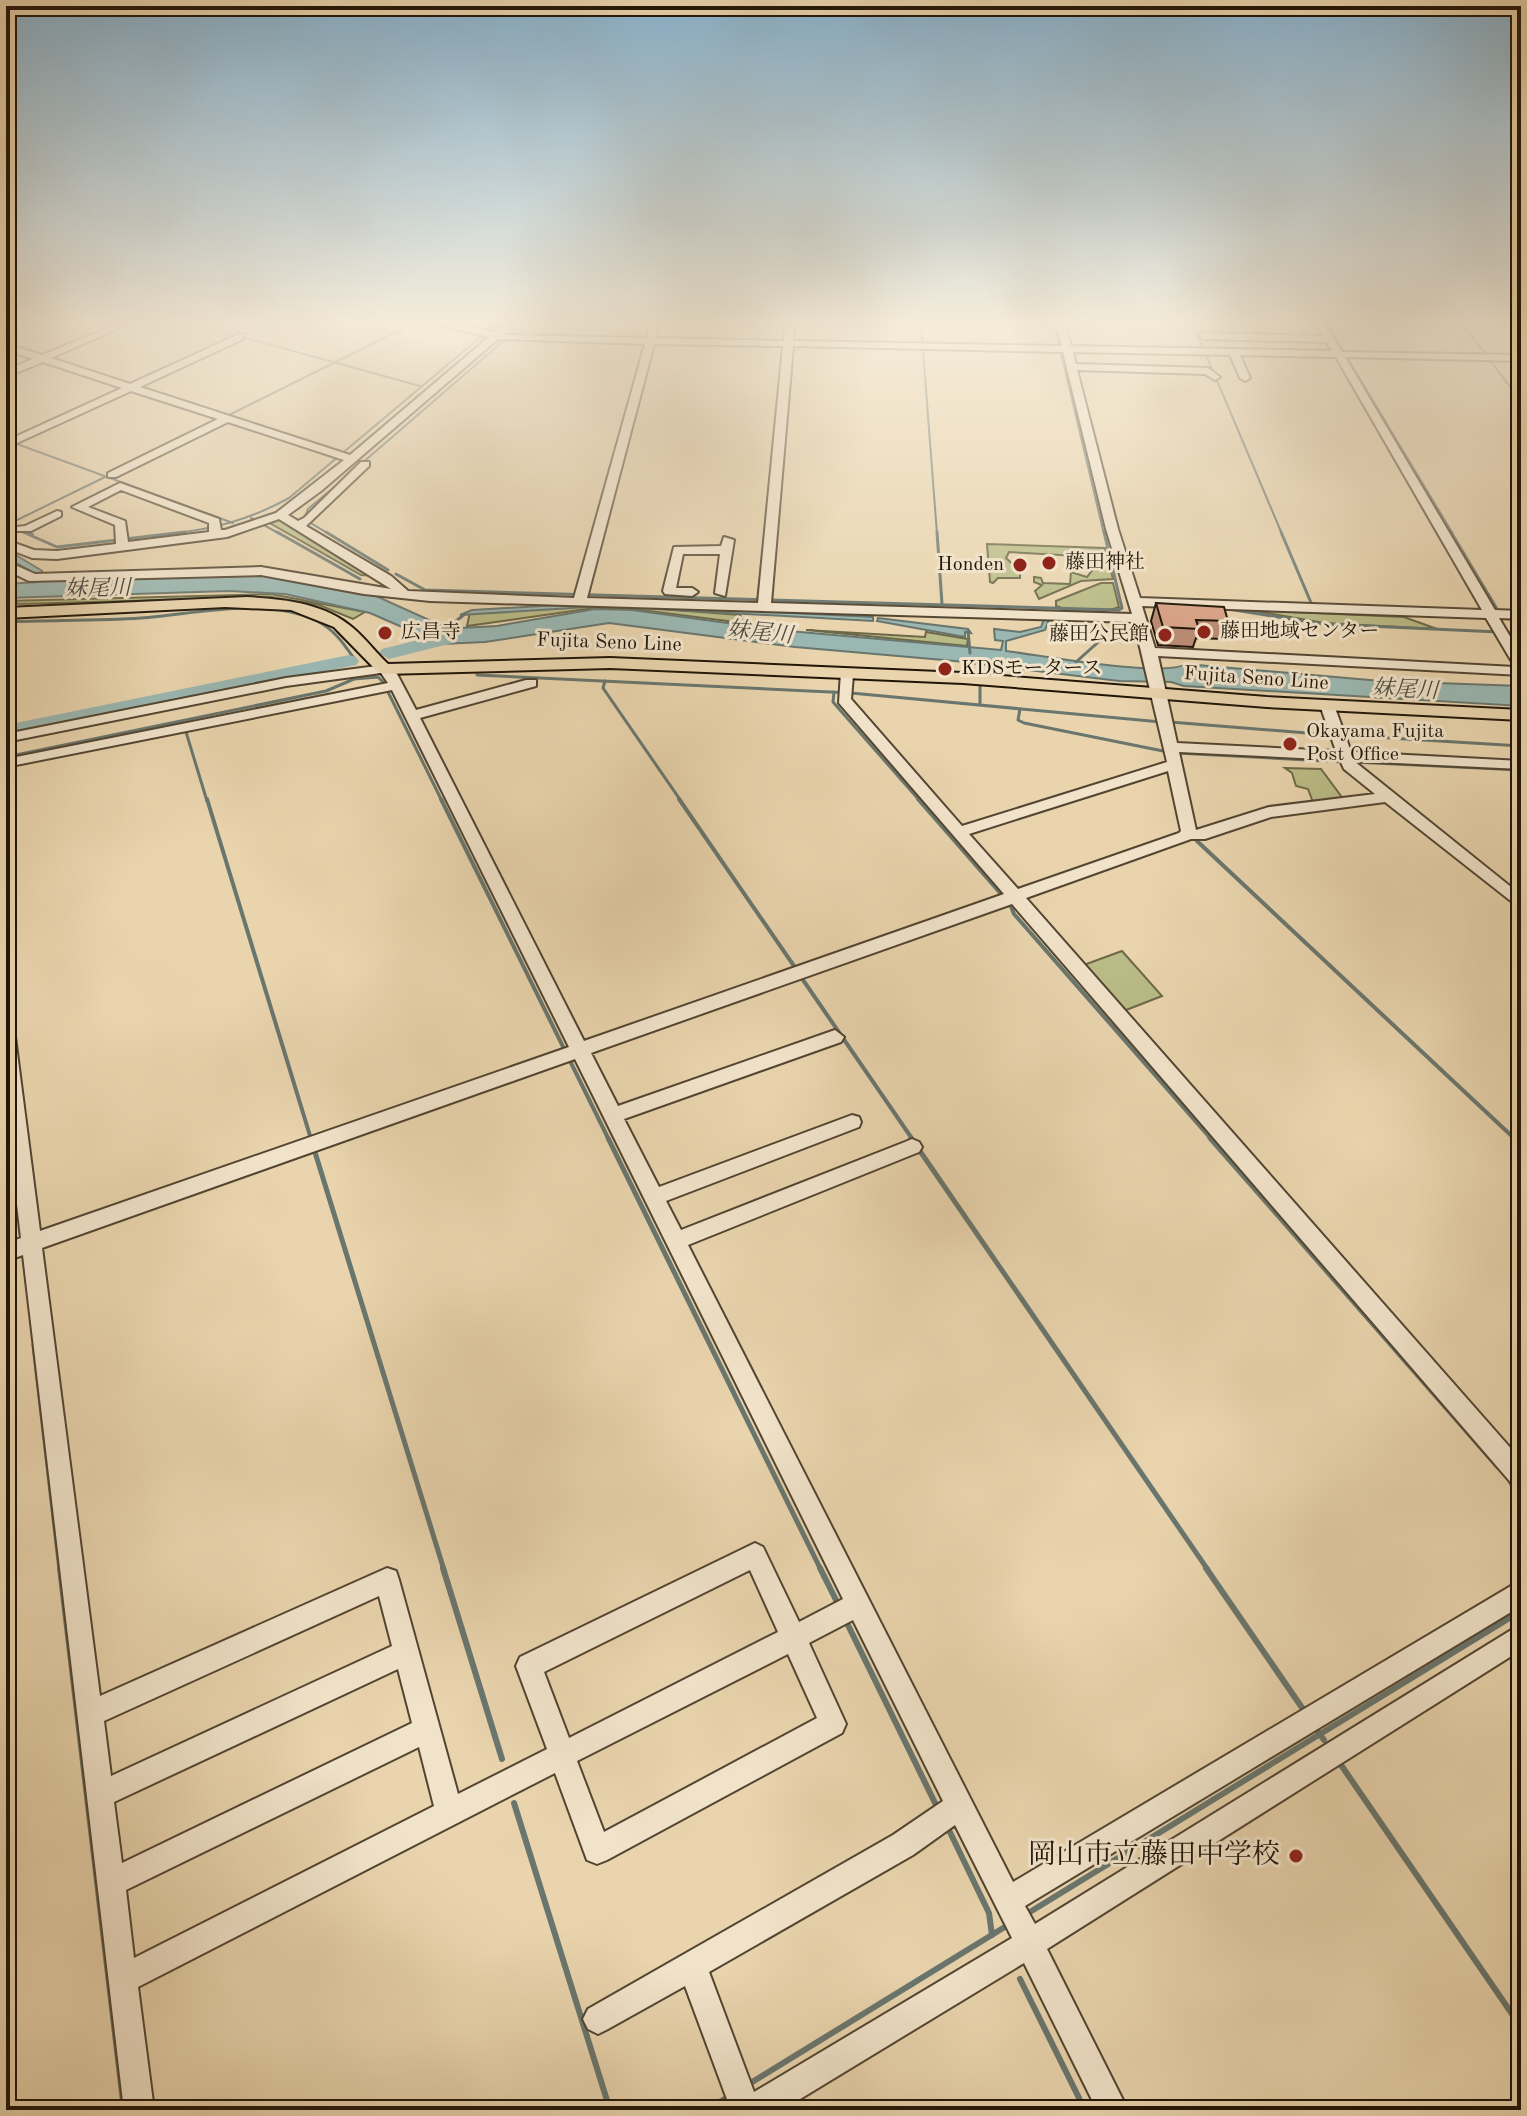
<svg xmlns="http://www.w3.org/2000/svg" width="1527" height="2116" viewBox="0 0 1527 2116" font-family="'Old Standard TT','Noto Serif JP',serif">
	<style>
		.green { fill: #babc87; stroke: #6d6848; stroke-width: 2 }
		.water { fill: #9ab7b2; stroke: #69766e; stroke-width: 2 }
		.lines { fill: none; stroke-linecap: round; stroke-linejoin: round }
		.stream-far4 { stroke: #69766e; stroke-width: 2 }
		.stream-far3 { stroke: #69766e; stroke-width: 3 }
		.stream-far2 { stroke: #69766e; stroke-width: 4 }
		.stream-far1 { stroke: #69766e; stroke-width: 5 }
		.stream { stroke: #69766e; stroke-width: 6 }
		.river { fill: #9ab7b2; fill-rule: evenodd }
		.minor-casing { stroke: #524531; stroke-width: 4 }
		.major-casing { stroke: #201508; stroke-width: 4 }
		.minor { fill: #f1e3ca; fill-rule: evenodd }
		.major { fill: #e9d4ad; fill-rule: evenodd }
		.wall { fill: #bb8c75; stroke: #201508; stroke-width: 2 }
		.building { fill: #d9a388; stroke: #201508; stroke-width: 2 }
		.poi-dot { fill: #8f2418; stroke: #f1e3ca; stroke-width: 3 }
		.labels { text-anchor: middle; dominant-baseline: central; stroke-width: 6; stroke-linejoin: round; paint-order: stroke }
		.far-poi-label { font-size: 20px; fill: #201508; stroke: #f1e3ca; text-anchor: start }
		.far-street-label { font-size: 20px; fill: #201508; stroke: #f1e3ca }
		.far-water-label { font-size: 22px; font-style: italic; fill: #4b4e44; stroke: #f1e3ca }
		.near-poi-label { font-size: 28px; fill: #201508; stroke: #f1e3ca; text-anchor: end }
	</style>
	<rect width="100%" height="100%" fill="#e9d4ad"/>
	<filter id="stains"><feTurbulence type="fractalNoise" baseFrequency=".0025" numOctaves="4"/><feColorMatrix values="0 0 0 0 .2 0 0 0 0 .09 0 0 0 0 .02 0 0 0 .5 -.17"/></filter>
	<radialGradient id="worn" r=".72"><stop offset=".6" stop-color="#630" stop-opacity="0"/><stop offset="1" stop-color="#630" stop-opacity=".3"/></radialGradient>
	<g class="green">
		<path d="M 279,519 L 376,576 L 361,575 L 268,522 Z"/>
		<path d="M 987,544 L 1105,548 L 1113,579 L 1081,581 L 1039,599 L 1035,591 L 1042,585 L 1034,582 L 1034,577 L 1041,578 L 1043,583 L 1070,584 L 1071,572 L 1087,577 L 1096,565 L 1078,556 L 1009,552 L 1006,558 L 1020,571 L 1020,578 L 998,578 L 993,583 L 990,582 Z"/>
		<path d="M 1101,583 L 1113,583 L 1119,607 C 1104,614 1071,613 1056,606 L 1056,601 Z"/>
		<path d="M 271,594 L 365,612 L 353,619 L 319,605 L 271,597 L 20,604 L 6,601 Z"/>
		<path d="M 608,605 L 740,615 L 743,623 L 633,609 L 594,608 L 467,626 L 470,612 Z"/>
		<path d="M 1250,610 L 1404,617 L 1437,629 L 1324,623 Z"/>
		<path d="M 806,630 L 925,637 L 926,632 L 968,639 L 967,646 Z"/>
		<path d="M 1285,768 L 1321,769 L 1344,800 L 1314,805 L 1308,789 L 1296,786 L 1292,773 Z"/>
		<path d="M 1122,951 L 1162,996 L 1121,1012 L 1081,966 Z"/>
	</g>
	<g class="water">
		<path d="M 6,549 L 42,571 L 44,581 L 271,574 L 376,596 L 440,625 L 460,628 L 497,626 L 595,609 L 632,610 L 778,630 L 1001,650 L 1003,641 L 995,640 L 994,629 L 1020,632 L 1041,627 L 1044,619 L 1041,616 L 1050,617 L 1045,630 L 1006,641 L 1006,651 C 1039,655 1162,678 1186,664 L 1381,681 L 1521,686 L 1521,706 L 1184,686 L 1171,682 L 1119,681 L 955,661 L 795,647 L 609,623 L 485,642 L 441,644 L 370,613 L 285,594 L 230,591 L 6,598 L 6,584 L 37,582 L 34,573 L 6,557 Z"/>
		<path d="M 592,603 L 873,617 L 873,621 L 604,606 L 460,615 L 472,610 Z"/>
		<path d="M 878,618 L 968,629 L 971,633 L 965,632 L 965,637 L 877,621 Z"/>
	</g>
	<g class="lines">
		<g class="stream-far4">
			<path d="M 195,324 L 420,386"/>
			<path d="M 921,324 L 937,534"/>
			<path d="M 1054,324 L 1104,534"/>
			<path d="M 1193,324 L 1282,534"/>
			<path d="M 1327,324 L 1453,534"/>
			<path d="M 1462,324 L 1487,356"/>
			<path d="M 240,336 L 267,324"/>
			<path d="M 1489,359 L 1521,401"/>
			<path d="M 227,416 L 412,324"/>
			<path d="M 6,440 L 233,523"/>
			<path d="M 361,464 L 523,324"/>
			<path d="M 251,518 L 280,534"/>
			<path d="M 9,524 L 105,477"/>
			<path d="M 16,531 L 33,534"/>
			<path d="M 169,534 C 214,529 249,520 289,498 L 496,324"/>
			<path d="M 329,534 L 304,519 L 308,509 L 346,477"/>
			<path d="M 764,534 L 785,324"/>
		</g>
		<g class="stream-far3">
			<path d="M 23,532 L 57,547 L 185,532"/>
			<path d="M 277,532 L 360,579"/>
			<path d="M 326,532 L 388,570"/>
			<path d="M 937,532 L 942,604"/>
			<path d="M 1281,532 L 1312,605"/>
			<path d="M 1451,532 L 1500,614"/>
			<path d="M 396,574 L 425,590 L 1119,610 L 1122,608 L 1104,532"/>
			<path d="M 758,599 L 765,532"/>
			<path d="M 1228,609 L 1323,624 L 1521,633"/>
			<path d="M 1498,618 L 1521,619"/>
			<path d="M 6,622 C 51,620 96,621 141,618 C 196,614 265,596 317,621 C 335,630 344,644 355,660"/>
			<path d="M 447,628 L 465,614"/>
			<path d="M 968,631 L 970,653"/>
			<path d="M 1076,662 L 1114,628 L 1117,621"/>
			<path d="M 980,663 L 980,672"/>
			<path d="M 477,675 L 851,693 L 1161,722"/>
			<path d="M 605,681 L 603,688 L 681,801"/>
			<path d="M 980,686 L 980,703"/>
			<path d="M 387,690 L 442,801"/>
			<path d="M 834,692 L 833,702 L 920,801"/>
			<path d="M 1020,709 L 1018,720 L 1024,723 L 1168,752"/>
			<path d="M 1170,722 L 1332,735"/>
			<path d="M 186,732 L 207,801"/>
			<path d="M 1341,735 L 1521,746"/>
			<path d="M 1177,753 L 1344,762"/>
			<path d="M 6,757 L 326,691 L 354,679 L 378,677 L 386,685"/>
			<path d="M 1353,762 L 1521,770"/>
		</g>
		<g class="stream-far2">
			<path d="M 207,799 L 311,1139"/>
			<path d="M 441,799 L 609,1140"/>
			<path d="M 679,799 L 794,966"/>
			<path d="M 918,799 L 1001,894"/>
			<path d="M 1196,834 L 1197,841 L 1516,1140"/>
			<path d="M 1010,904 L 1014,914 L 1212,1140"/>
			<path d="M 801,977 L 913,1140"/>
		</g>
		<g class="stream-far1">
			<path d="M 608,1138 L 821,1570"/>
			<path d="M 911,1138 L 1208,1570"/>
			<path d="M 1210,1138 L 1498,1467"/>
			<path d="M 1514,1138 L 1521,1144"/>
			<path d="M 314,1149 L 444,1570"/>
			<path d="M 34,1345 L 60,1570"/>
			<path d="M 1511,1483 L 1521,1494"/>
		</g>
		<g class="stream">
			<path d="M 60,1568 L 124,2110"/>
			<path d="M 443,1568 L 502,1759"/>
			<path d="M 820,1568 L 839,1606"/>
			<path d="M 1206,1568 L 1305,1712"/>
			<path d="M 846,1621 L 937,1807"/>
			<path d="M 1316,1729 L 1324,1740"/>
			<path d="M 1339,1762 L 1521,2027"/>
			<path d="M 514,1803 L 610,2110"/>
			<path d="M 947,1826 L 989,1913 L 992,1935"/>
			<path d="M 1025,1915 L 1521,1611"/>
			<path d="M 1020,1979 L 1085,2110"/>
			<path d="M 749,2084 L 1008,1925"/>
			<path d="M 706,2110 L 728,2097"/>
		</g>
		<g class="river">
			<path d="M 458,630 L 467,636 L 465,640 L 389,659 L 379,653 L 382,649 Z"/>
			<path d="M 349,655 L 356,657 L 359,661 L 356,665 L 6,737 L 6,725 Z"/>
		</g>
		<g class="minor-casing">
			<g id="minor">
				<path d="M 117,324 L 129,324 L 51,358 L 130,384 L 237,335 L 243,335 L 243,339 L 140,387 L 350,455 L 489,337 L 435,324 L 452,324 L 495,332 L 505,324 L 514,324 L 504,334 L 509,335 L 647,338 L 651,324 L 659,324 L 656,338 L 784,341 L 785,324 L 794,324 L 793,341 L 1062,346 L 1056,324 L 1065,324 L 1071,346 L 1332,351 L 1327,342 L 1204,339 L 1199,336 L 1204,333 L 1323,336 L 1316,324 L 1325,324 L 1342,352 L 1521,355 L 1521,361 L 1345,357 L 1495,610 L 1521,611 L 1521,619 L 1499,618 L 1521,655 L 1521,675 L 1158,656 L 1177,743 L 1336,751 L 1320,705 L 1327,701 L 1334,705 L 1351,752 L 1521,761 L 1521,769 L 1354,761 L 1521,895 L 1521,909 L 1385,802 L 1271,817 L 1205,839 L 1191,839 L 1026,898 L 1521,1460 L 1521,1488 L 1513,1485 L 1012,904 L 591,1053 L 618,1106 L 835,1030 L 844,1037 L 841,1042 L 624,1119 L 659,1187 L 852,1115 L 859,1117 L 861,1122 L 859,1127 L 666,1201 L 681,1230 L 905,1142 L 912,1139 L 919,1142 L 922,1147 L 919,1152 L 688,1245 L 1013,1882 L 1521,1580 L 1521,1606 L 1025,1906 L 1035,1924 L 1521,1624 L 1521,1650 L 1047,1949 L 1128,2110 L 1097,2110 L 1024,1963 L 782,2110 L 731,2110 L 685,1986 L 608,2029 L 598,2034 L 588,2029 L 583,2019 L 588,2009 L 893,1835 L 943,1801 L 853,1620 L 809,1643 L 846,1724 L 842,1733 L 607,1860 L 597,1864 L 587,1860 L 555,1773 L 138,1987 L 154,2110 L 124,2110 L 23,1255 L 6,1261 L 6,1243 L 21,1238 L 6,1112 L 6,1030 L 15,1037 L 40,1231 L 569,1047 L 392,690 L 6,767 L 6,759 L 388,683 L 381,673 L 286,686 L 6,742 L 6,734 L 286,678 L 384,665 L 397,674 L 416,710 L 526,680 L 536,680 L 536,686 L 420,718 L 584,1041 L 1004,894 L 839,703 L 841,672 L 851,672 L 853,675 L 851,699 L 962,826 L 1167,762 L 1134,622 L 430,601 L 364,594 L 261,575 L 29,581 L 6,570 L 6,561 L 35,574 L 261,567 L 391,589 L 279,519 L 227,537 L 57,559 L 32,558 L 6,548 L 6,540 L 34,550 L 57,551 L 116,544 L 115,525 L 72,507 L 120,483 L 219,519 L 221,530 L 225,530 L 276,513 L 344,460 L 228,422 L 116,477 L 108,477 L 108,473 L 218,419 L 131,391 L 6,448 L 6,441 L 122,388 L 43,362 L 6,377 L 6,370 L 33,359 L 6,350 L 6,344 L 42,355 ZM 498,339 L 645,344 L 574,598 L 408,591 L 391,576 L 306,526 L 369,466 L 369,462 L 361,462 L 304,518 L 298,521 L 288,515 L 321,491 ZM 654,344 L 783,346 L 758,603 L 587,598 ZM 793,346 L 1063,352 L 1106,529 L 1132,614 L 771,603 ZM 1073,352 L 1230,355 L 1240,378 L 1245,381 L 1250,378 L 1240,355 L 1336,357 L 1482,610 L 1140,598 L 1118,529 L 1077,370 L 1205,374 L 1215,380 L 1220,377 L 1208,368 L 1076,364 ZM 121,490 L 209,523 L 209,532 L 128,542 L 125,521 L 88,507 ZM 1142,606 L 1486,618 L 1515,667 L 1155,648 ZM 1179,752 L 1340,760 L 1344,769 L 1375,794 L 1269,807 L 1196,830 ZM 1168,771 L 1181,831 L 1179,833 L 1018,889 L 969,834 ZM 575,1059 L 843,1599 L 799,1622 L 763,1547 L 755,1543 L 520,1657 L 516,1666 L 547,1749 L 458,1794 L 399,1580 L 396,1571 L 387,1568 L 100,1696 L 42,1248 ZM 750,1570 L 778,1632 L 569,1738 L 544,1672 ZM 379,1596 L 392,1646 L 111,1776 L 104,1721 ZM 788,1654 L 817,1718 L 604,1832 L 577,1761 ZM 398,1669 L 412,1723 L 122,1863 L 114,1802 ZM 419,1747 L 434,1806 L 134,1958 L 126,1890 ZM 955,1825 L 1012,1938 L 754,2092 L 709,1972 L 913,1855 Z"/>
				<path d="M 57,511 L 61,512 L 61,516 L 31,531 L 6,531 L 7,528 L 25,526 Z"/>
				<path d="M 724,537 L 734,540 L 725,596 L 715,593 L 720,554 L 683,554 L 676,588 L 692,588 L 698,592 L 692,596 L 665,594 L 663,591 L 674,547 L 721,546 Z"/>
			</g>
		</g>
		<g class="major-casing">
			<path id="major" d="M 247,597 C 283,599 325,603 353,628 C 366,639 376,653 388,664 L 610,658 L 963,673 L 1267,697 L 1521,710 L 1521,720 L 1267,707 L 963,683 L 610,668 L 384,674 L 378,672 L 334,627 L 291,610 L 225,607 L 6,618 L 6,608 Z"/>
		</g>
		<use href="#minor" class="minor"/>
		<use href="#major" class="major"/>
	</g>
	<path class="wall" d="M 1156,603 L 1228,621 L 1223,639 L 1196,638 L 1193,647 L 1158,645 L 1151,621 Z"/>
	<path class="building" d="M 1156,603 L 1224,607 L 1228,621 L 1196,620 L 1199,629 L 1163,627 Z"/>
	<linearGradient id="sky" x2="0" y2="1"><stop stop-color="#89b5d2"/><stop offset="0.52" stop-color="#f5ecda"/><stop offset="1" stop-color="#f5ecda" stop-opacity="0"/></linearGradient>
	<rect width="1527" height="620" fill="url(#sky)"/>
	<g class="poi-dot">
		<circle cx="1049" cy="563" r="8"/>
		<circle cx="1020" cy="565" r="8"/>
		<circle cx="1204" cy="632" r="8"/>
		<circle cx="385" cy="633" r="8"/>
		<circle cx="1165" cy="635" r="8"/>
		<circle cx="945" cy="669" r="8"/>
		<circle cx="1290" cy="744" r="8"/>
		<circle cx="1296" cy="1856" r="8"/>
	</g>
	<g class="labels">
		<g class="far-poi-label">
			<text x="1065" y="563">藤田神社</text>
			<text x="1004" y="565" text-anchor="end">Honden</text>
			<text x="1220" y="632">藤田地域センター</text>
			<text x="401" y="633">広昌寺</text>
			<text x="1149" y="635" text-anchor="end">藤田公民館</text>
			<text x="961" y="669">KDSモータース</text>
			<text x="1306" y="732">Okayama Fujita<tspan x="1306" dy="23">Post Office</tspan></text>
		</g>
		<g class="far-street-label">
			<text transform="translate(609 643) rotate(2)">Fujita Seno Line</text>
			<text transform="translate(1256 679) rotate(4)">Fujita Seno Line</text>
		</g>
		<g class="far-water-label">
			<text transform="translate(98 589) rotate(-1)">妹尾川</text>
			<text transform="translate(760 633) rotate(6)">妹尾川</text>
			<text transform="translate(1405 690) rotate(3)">妹尾川</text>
		</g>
		<g class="near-poi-label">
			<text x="1280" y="1856">岡山市立藤田中学校</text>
		</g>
	</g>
	<rect width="1527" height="2116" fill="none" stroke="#e9d4ad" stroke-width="32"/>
	<rect x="8" y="8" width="1511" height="2100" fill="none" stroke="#201508" stroke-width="4"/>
	<rect x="16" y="16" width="1495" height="2084" fill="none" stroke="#201508" stroke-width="2"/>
	<rect width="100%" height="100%" filter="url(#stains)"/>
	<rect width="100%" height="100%" fill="url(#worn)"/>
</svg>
